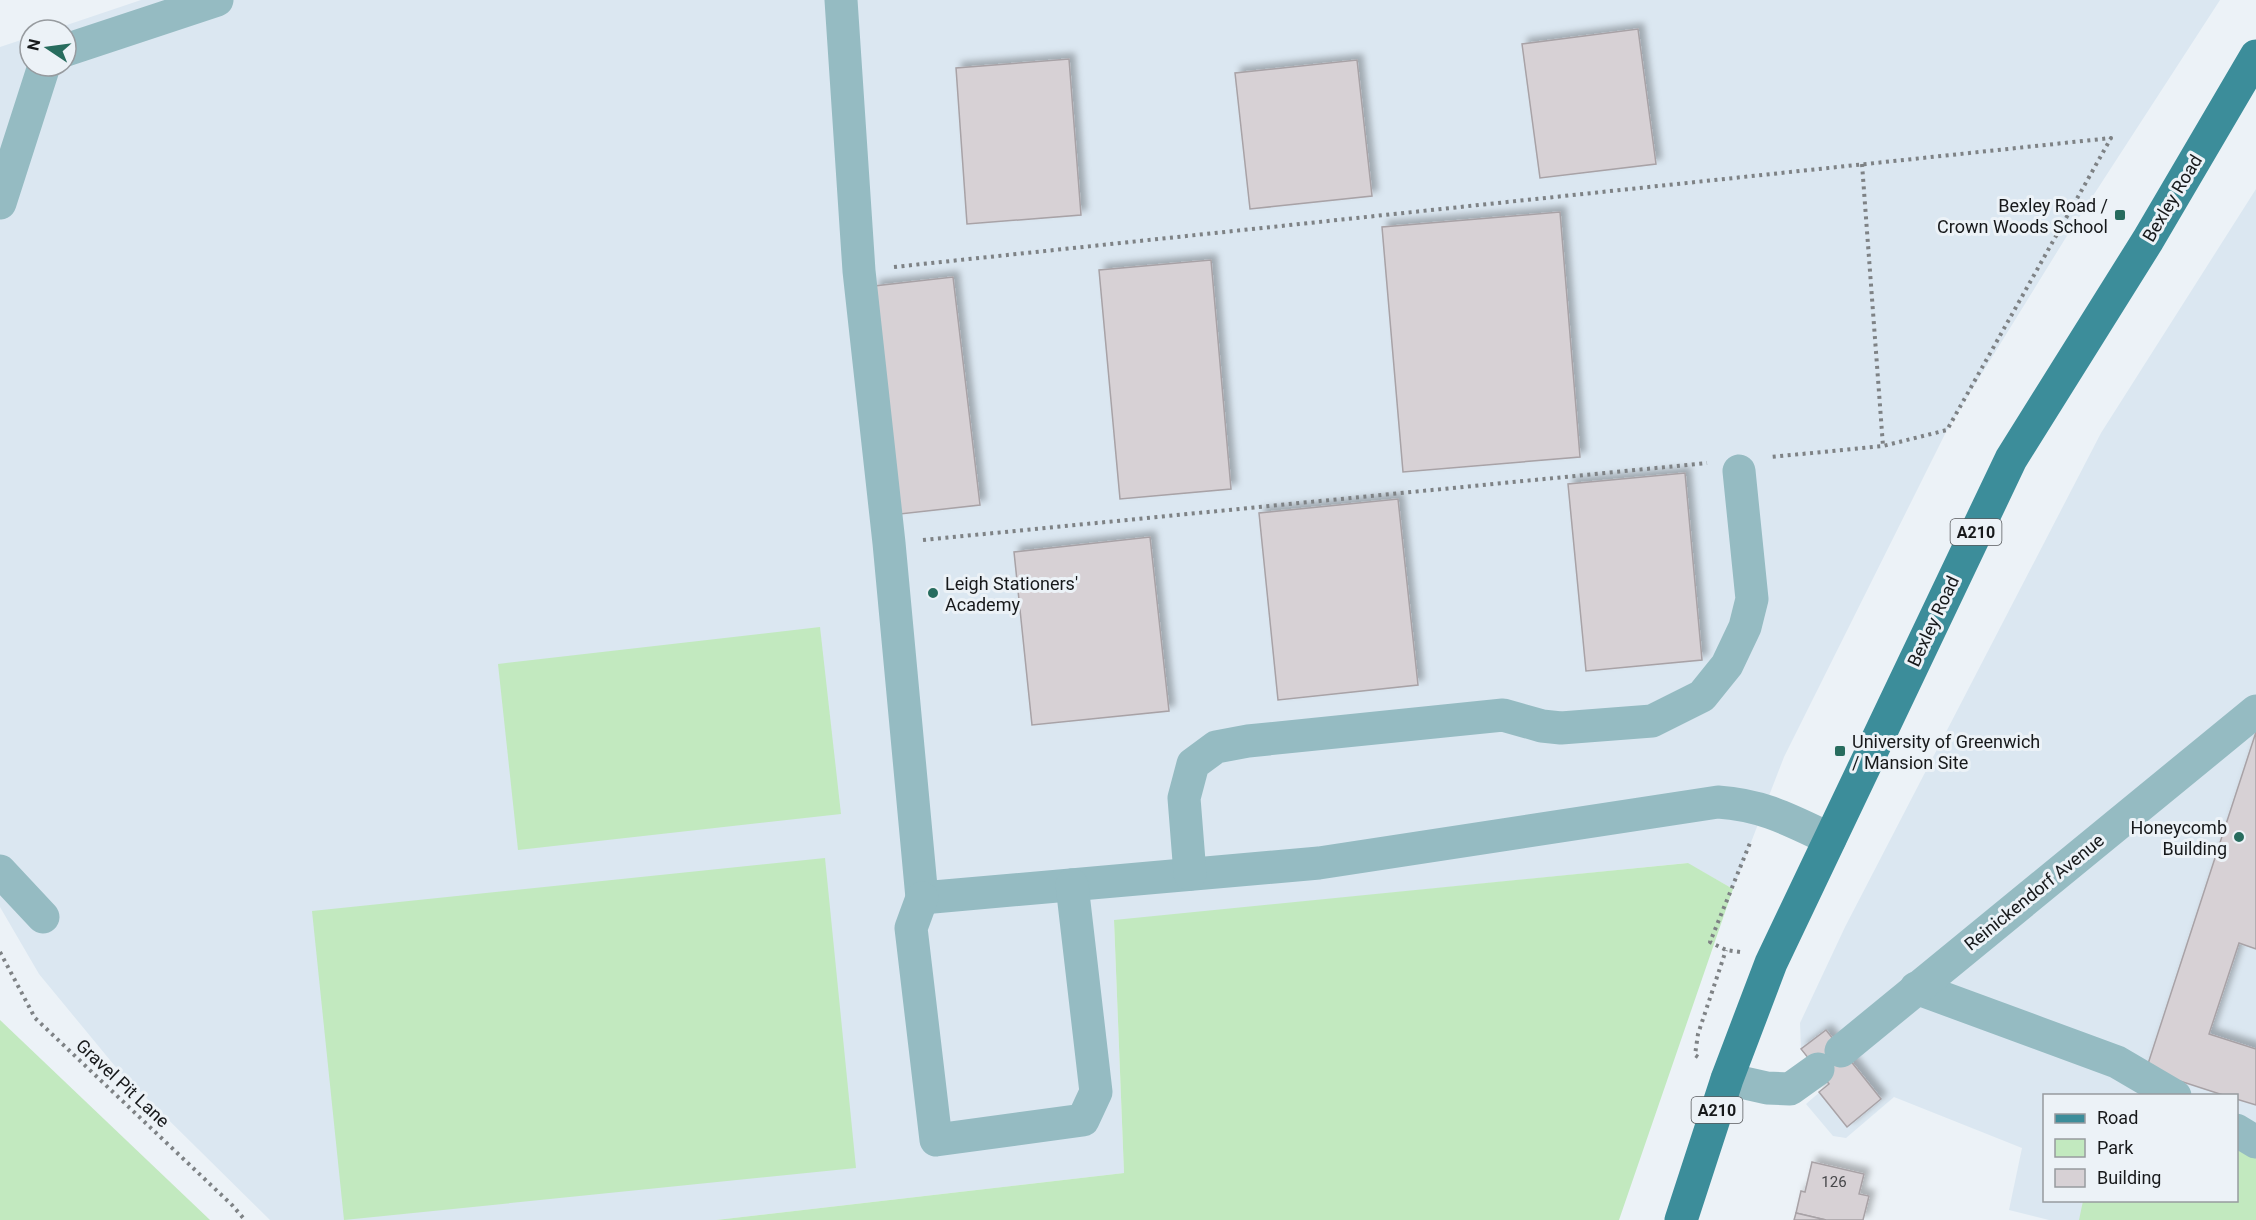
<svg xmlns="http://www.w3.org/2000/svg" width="2256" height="1220" viewBox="0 0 2256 1220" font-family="Roboto,sans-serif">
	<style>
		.built { fill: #dbe7f1; fill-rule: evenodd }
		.green { fill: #c2e9bf }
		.building { fill: #d7d1d5; stroke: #a8a2a6; stroke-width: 1.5; filter: url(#shadow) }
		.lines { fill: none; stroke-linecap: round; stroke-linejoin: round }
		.path { stroke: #7e8285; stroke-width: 4; stroke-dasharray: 3 4.5; stroke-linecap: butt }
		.minor { stroke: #95bbc2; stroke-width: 33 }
		.major { stroke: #3c8d9a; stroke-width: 33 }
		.poi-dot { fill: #276c5e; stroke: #ecf2f7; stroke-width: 2 }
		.labels { text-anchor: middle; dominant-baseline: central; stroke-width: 6; stroke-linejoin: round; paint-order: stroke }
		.number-label { font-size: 15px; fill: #47474a }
		.shield { fill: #ecf2f7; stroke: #575a5d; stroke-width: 1.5 }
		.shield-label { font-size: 16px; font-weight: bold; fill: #17191b }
		.street-label { font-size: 18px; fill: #17191b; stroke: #ecf2f7 }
		.poi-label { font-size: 18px; fill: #17191b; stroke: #ecf2f7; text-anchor: end }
	</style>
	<defs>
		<filter id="shadow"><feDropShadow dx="5.5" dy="-5.5" stdDeviation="3" flood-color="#0004"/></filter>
	</defs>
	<rect width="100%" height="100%" fill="#ecf2f7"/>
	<g class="built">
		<path d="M 141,0 L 2220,0 L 2065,239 L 1947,430 L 1784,757 L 1733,889 L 1687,863 L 1114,921 L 1124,1173 L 716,1220 L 270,1220 L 119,1071 L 39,974 L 0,907 L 0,47 L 30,37 L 30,66 L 66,66 L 66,30 L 52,30 Z"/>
		<path d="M 2256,189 L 2256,1220 L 2049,1220 L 2009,1210 L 2022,1148 L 1894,1097 L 1846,1138 L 1833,1136 L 1806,1104 L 1829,1084 L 1801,1049 L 1800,1023 L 1845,927 L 2101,433 ZM 2044,1096 L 2236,1096 L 2236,1200 L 2044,1200 Z"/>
	</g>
	<g class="green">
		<path d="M 820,627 L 841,814 L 518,850 L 498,664 Z"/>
		<path d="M 825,858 L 856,1168 L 344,1220 L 312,911 Z"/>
		<path d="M 1688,863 L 1733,889 L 1619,1220 L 716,1220 L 1124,1173 L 1114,920 Z"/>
		<path d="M 0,1020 L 210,1220 L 0,1220 Z"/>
		<path d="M 2237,1149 L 2256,1158 L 2256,1220 L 2079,1220 L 2083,1201 L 2236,1200 Z"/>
	</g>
	<g class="building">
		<path d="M 1638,29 L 1656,164 L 1540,178 L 1522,44 Z"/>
		<path d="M 1069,59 L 1081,215 L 967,224 L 956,68 Z"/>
		<path d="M 1357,60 L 1372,196 L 1250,209 L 1235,73 Z"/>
		<path d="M 1560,212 L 1580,457 L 1403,472 L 1382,227 Z"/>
		<path d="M 1211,260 L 1231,489 L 1120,499 L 1099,270 Z"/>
		<path d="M 953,277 L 980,505 L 900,514 L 874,286 Z"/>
		<path d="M 1685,473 L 1702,660 L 1586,671 L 1568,484 Z"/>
		<path d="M 1398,499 L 1418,685 L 1278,700 L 1259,513 Z"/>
		<path d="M 1150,537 L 1169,711 L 1032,725 L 1014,552 Z"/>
		<path d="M 2256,732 L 2256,949 L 2239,943 L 2209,1034 L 2256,1049 L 2256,1105 L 2236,1099 L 2236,1096 L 2226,1096 L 2146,1070 Z"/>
		<path d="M 1826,1030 L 1881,1099 L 1847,1127 L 1819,1092 L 1829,1084 L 1801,1049 Z"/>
		<path d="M 1812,1162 L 1864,1174 L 1859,1194 L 1869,1196 L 1863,1220 L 1826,1220 L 1796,1213 L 1801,1191 L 1805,1192 Z"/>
		<path d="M 1796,1213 L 1826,1220 L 1794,1220 Z"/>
	</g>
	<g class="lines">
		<g class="path">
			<path d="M 1862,164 L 1883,446"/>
			<path d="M 894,267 L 2111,138 L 1947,430 L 1883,446 L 1771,457"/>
			<path d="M 923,540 L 1707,463"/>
			<path d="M 0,952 L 35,1018 L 232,1205 L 245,1220"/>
			<path d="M 1740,952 L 1726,950 L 1710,942 L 1750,843"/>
			<path d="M 1698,1057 L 1695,1055 L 1698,1034 L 1726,950"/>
		</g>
		<g class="minor">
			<path d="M 841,0 L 859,271 L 889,543 L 922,898 L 1319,863 L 1718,802 C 1763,805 1790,820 1830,839"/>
			<path d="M 66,50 L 217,0"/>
			<path d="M 0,203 L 44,66"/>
			<path d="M 0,871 L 43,917"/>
			<path d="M 1190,874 L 1184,798 L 1193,764 L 1216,747 L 1248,741 L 1503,715 L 1542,726 L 1561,728 L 1652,721 L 1702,696 L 1727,665 L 1745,627 L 1752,599 L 1739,471"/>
			<path d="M 922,898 L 911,928 L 936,1140 L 1083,1120 L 1096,1092 L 1072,885"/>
			<path d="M 1916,988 L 2117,1062 L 2175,1096"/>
			<path d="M 1841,1051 L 2256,711"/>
			<path d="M 1727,1079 L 1767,1088 L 1790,1089 L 1818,1069"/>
			<path d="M 2236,1130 L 2256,1142"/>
		</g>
		<path class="major" d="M 1681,1220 L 1727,1079 L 1771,963 L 2011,459 L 2148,240 L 2256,56"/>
	</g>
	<g class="poi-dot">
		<rect x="2114" y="209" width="12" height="12" rx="3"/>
		<circle cx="933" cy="593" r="6"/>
		<rect x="1834" y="745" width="12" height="12" rx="3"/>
		<circle cx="2239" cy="837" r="6"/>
	</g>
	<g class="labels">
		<g class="number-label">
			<text x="1834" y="1182">126</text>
		</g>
		<g class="shield">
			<rect x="1950.5" y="519" width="51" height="26" rx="4.5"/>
			<rect x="1691.5" y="1097" width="51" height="26" rx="4.5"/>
		</g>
		<g class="shield-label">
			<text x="1976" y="532">A210</text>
			<text x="1717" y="1110">A210</text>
		</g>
		<g class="street-label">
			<text transform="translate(2172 198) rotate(-59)">Bexley Road</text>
			<text transform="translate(1933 621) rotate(-65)">Bexley Road</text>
			<text transform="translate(2034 892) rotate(-39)">Reinickendorf Avenue</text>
			<text transform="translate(123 1083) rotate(43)">Gravel Pit Lane</text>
		</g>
		<g class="poi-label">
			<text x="2108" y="205">Bexley Road /<tspan x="2108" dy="21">Crown Woods School</tspan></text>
			<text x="945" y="583" text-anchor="start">Leigh Stationers'<tspan x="945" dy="21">Academy</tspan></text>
			<text x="1852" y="741" text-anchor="start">University of Greenwich<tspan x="1852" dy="21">/ Mansion Site</tspan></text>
			<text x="2227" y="827">Honeycomb<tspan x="2227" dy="21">Building</tspan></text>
		</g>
	</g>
	<rect x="2043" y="1094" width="195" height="108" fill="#ecf2f7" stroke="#979b9f" stroke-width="1.5"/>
	<rect x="2055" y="1114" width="30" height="9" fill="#3c8d9a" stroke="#979b9f" stroke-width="1.5"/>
	<text x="2097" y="1124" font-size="18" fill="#17191b">Road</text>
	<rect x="2055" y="1139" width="30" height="18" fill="#c2e9bf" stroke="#979b9f" stroke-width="1.5"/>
	<text x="2097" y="1154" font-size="18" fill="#17191b">Park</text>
	<rect x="2055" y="1169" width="30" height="18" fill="#d7d1d5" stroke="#979b9f" stroke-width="1.5"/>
	<text x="2097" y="1184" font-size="18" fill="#17191b">Building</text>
	<g transform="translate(48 48) rotate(283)"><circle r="28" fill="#ecf2f7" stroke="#979b9f" stroke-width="1.5"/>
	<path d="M0-4.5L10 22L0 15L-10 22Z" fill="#276c5e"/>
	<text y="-9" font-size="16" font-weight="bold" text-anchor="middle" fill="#17191b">N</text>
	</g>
</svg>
